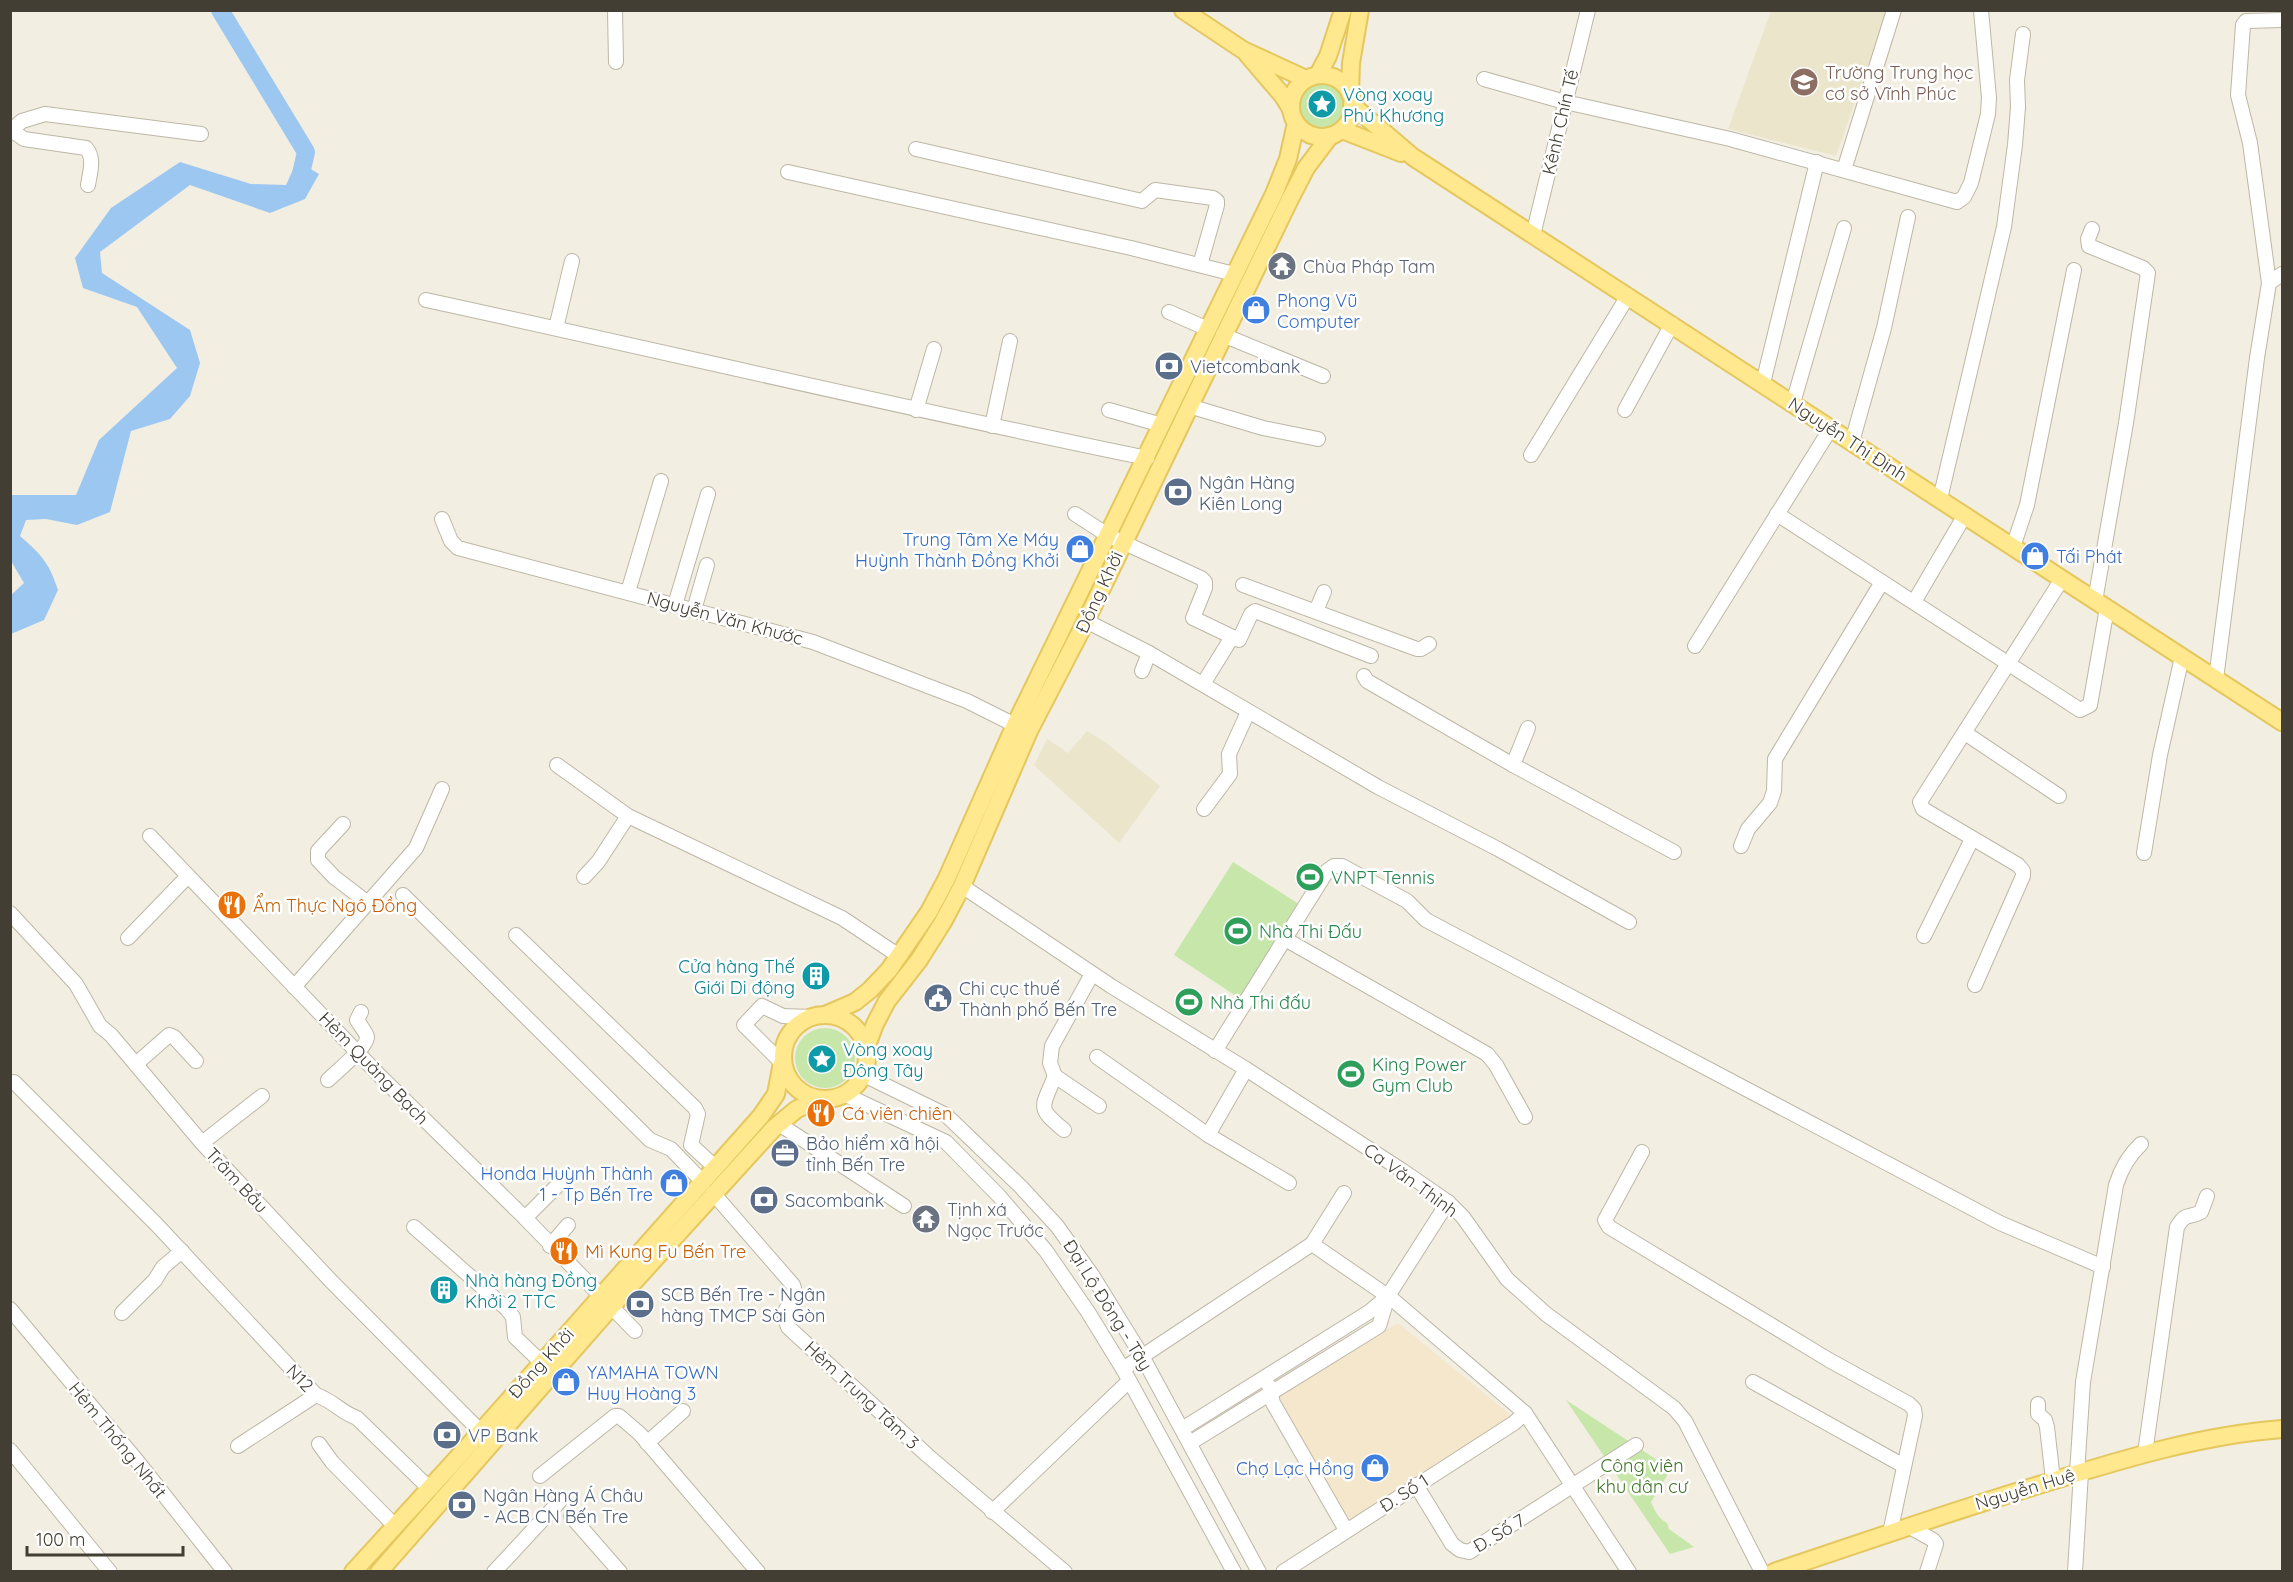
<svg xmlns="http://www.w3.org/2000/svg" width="2293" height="1582" viewBox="0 0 2293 1582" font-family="Quicksand,sans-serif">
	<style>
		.commercial { fill: #f5e7cc }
		.education { fill: #ebe5cc }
		.green { fill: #c7e7aa }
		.water { fill: #9cc7f1 }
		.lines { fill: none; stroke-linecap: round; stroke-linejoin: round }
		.river { stroke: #9cc7f1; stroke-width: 18 }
		.minor-casing { stroke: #bdb7a5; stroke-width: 16 }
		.major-casing { stroke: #e5c75d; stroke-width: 20 }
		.minor { stroke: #fff; stroke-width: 14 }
		.major { stroke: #ffe88e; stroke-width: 16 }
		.labels { text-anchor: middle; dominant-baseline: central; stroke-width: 5; stroke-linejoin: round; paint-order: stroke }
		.education-label { font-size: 18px; fill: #785e54; stroke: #fff; text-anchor: start }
		.culture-label { font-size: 18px; fill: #0d838f; stroke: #fff; text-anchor: start }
		.street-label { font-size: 18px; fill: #433e33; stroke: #fff }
		.worship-label { font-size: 18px; fill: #5b616d; stroke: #fff; text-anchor: start }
		.shop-label { font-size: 18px; fill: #366cbe; stroke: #fff; text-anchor: start }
		.service-label { font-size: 18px; fill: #4e5e75; stroke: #fff; text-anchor: start }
		.leisure-label { font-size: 18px; fill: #27864d; stroke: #fff; text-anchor: start }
		.food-label { font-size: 18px; fill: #c56008; stroke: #fff; text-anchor: start }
		.park-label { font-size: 18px; fill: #3e7526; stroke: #fff }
	</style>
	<rect width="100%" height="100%" fill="#f2eee2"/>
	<path class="commercial" d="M 1398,1323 L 1512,1416 L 1350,1520 L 1277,1396 Z"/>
	<g class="education">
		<path d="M 1771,11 L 1887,11 L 1836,156 L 1728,129 Z"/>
		<path d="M 1087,731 L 1105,742 L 1160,786 L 1119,843 L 1034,765 L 1047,739 L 1068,753 Z"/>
	</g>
	<g class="green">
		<circle cx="1321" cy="106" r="23"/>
		<path d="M 1233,862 L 1302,906 L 1242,1000 L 1174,955 Z"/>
		<circle cx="825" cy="1058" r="30"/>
		<path d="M 1566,1400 L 1671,1469 L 1651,1502 C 1655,1511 1658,1518 1667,1523 L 1669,1529 L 1694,1547 L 1670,1554 Z"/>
	</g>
	<path class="water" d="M 297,161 L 319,174 L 305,199 L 270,213 L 190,185 L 100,252 L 102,273 L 190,330 L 200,363 L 190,396 L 170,419 L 131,431 L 110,512 L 77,525 L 46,519 L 26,520 L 20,536 C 42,555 49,563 58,590 L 44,620 L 11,634 L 11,595 L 24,583 L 11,561 L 11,495 L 76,495 L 99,440 L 177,368 L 137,307 L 83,288 L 75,258 L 111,208 L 180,162 L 251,184 L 286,185 Z"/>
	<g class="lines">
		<path class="river" d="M 220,10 L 306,152 L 298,187"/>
		<g class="minor-casing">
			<g id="minor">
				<path d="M 615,10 L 616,62"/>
				<path d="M 1484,79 L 1565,102 L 1730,139 L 1957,202 L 1964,197 L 1971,183 L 1988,114 L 1989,98 L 1981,10"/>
				<path d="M 11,130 L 24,139 L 86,148 C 95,158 90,172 88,185"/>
				<path d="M 10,131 L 22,121 L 45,114 L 201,134"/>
				<path d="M 916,149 L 1142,201 L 1155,190 L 1213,198 L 1217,201 L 1217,205 L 1200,265"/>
				<path d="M 1844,170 L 1894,10"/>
				<path d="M 788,172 L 1131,248 L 1234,274"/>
				<path d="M 2092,229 L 2088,239 L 2089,246 L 2143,268 L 2148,273 L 2126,423 L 2095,601"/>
				<path d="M 1533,235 L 1588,10"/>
				<path d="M 2269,283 L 2282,274"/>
				<path d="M 426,300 C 666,352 906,409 1147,458"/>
				<path d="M 1169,312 L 1208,329"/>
				<path d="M 556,328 L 572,261"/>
				<path d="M 1223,335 L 1323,376"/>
				<path d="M 1763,383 L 1817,162"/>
				<path d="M 1793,403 L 1844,228"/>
				<path d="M 1189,406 L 1263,428 L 1318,439"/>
				<path d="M 916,410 L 934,349"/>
				<path d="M 1109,410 L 1162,425"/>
				<path d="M 1625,410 L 1672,324"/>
				<path d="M 992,426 L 1010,341"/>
				<path d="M 1852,442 L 1884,328 L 1908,217"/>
				<path d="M 1531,455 L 1628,296"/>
				<path d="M 1940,499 L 2004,227 L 2015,145 L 2018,107 L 2017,80 L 2023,34"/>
				<path d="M 1075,514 L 1109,536 L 1201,578 L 1205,582 L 1205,588 L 1193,618 L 1239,640 L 1251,614 L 1255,611 L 1371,656"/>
				<path d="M 1777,514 L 2080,710 L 2090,705 L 2107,608"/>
				<path d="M 442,519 L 451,541 L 458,548 L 813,642 L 967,701 L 1015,725"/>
				<path d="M 2013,547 L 2027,505 L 2074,270"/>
				<path d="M 1243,585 L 1417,649 L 1421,649 L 1429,644"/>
				<path d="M 628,592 L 661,481"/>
				<path d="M 1914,602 L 1965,515"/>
				<path d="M 675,605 L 708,494"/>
				<path d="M 694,610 L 707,565"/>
				<path d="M 1316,611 L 1324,592"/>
				<path d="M 1086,621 L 1149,653 L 1378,787 L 1498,849 L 1629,922"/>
				<path d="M 1695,646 L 1831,428"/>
				<path d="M 1142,671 L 1149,653"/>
				<path d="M 1364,676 L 1367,681 L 1513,765 L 1674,852"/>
				<path d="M 2216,679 L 2257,358 L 2269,283 L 2250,143 L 2238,95 L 2243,25 L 2246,21 L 2282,20"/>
				<path d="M 1203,684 L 1232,637"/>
				<path d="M 1965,733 L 2059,796"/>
				<path d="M 557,765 L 628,816 L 842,918 L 899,956"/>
				<path d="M 1513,765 L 1528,728"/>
				<path d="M 1204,809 L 1230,774 L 1229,754 L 1248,712"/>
				<path d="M 343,824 L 318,851 L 318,860 L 334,877 L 368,903"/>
				<path d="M 150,836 L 380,1076 L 525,1218 L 635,1331"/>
				<path d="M 1741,846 L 1748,829 L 1770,803 L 1774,791 L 1775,759 L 1882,582"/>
				<path d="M 2144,853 L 2160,755 L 2182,657"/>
				<path d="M 584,877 L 598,862 L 628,816"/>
				<path d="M 962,886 L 1111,986 L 1246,1069 L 1403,1171 L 1448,1202 L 1463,1217 L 1507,1279 L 1546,1314 L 1674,1408 L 1685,1421 L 1762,1572"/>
				<path d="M 403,895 L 650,1140 L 671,1149 L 703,1182"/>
				<path d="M 10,913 L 76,984 L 100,1026 L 111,1035 L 202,1143 L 331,1281 L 480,1431"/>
				<path d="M 516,935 L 695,1108 L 698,1114 L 691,1145 L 716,1168"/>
				<path d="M 1924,936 L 1972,839"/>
				<path d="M 128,938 L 188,876"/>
				<path d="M 1285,939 L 1487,1054 L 1496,1065 L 1525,1117"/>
				<path d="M 1092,974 L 1052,1046 L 1050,1063 L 1055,1076 L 1099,1106"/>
				<path d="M 1975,985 L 2023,876 L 2023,871 L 2018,865 L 1923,809 L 1920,802 L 2062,579"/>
				<path d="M 294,987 L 416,848 L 442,789"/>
				<path d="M 1215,1051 L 1327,871 L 1334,866 L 1342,866 L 1407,901 L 1426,920 L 2000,1223 L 2103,1267"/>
				<path d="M 1097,1057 L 1208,1135 L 1289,1183"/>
				<path d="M 782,1063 L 744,1025 L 762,1006 L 783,1016 L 811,1017"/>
				<path d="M 136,1064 L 169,1035 L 174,1037 L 196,1061"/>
				<path d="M 864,1075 L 946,1115 L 1021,1187 L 1057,1226 L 1092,1275 L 1142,1356 L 1259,1572"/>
				<path d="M 1055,1076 C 1042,1108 1036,1107 1064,1130"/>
				<path d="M 328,1080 C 335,1073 368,1046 367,1037 C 366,1032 359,1024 357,1020 L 361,1012"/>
				<path d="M 14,1082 L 157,1225 L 316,1395 C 334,1401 340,1412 357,1418 L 430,1489"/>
				<path d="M 846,1095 L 946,1142 L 999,1196 L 1046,1251 L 1088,1312 L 1123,1369 L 1234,1572"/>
				<path d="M 779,1124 L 904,1206"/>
				<path d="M 1208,1135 L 1246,1069"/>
				<path d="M 202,1143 L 262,1096"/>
				<path d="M 1642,1152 L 1605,1220 L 1609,1227 L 1829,1360 L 1909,1404 L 1914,1409 L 1915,1416 L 1890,1533"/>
				<path d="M 713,1193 L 793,1285 L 795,1292 L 784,1314 L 788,1327 L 927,1455 L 1065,1572"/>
				<path d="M 525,1218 L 563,1180"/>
				<path d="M 414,1227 L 507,1309 L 513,1317 L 515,1337 L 541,1362"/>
				<path d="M 1312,1244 L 1392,1299 L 1525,1413 L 1629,1572"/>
				<path d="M 550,1246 L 568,1225"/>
				<path d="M 10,1309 L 138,1462 L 225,1572"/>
				<path d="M 122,1313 L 155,1280 L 163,1267 L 182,1251"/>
				<path d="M 1123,1369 L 1312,1244 L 1344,1193"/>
				<path d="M 1753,1382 L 1904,1466"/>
				<path d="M 1269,1386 L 1273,1403 L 1346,1530"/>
				<path d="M 2038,1404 L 2038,1414 L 2045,1420 L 2047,1427 L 2053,1480"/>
				<path d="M 1182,1429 L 1369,1312 L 1388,1296"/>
				<path d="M 647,1443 L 683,1411"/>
				<path d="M 1190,1443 L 1379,1326 L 1388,1296 L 1448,1202"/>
				<path d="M 319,1444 L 332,1462 L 395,1526"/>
				<path d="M 238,1446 L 316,1395"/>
				<path d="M 10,1450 L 110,1572"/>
				<path d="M 2145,1453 L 2177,1227 C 2187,1211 2188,1219 2201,1212 L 2207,1196"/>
				<path d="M 2077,1473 L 2083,1382 L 2116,1185 C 2121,1169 2128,1156 2141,1144"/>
				<path d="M 540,1476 L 615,1416 L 619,1416 L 640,1434 L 758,1572"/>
				<path d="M 1416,1485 L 1452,1544 L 1460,1550 L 1469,1552 L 1636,1445"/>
				<path d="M 992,1512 L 1129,1381"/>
				<path d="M 571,1516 L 620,1572"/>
				<path d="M 1908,1526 L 1933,1540 L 1936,1544 L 1927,1572"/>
				<path d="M 494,1572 L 559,1502"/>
				<path d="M 1283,1572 L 1514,1423 L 1525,1413"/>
				<path d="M 2075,1572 L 2081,1472"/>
			</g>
		</g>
		<g class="major-casing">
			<g id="major">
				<path d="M 1183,10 L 1243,50 L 1306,79"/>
				<path d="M 1247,54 L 1283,96 L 1291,109"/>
				<path d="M 1318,75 L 1328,56 L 1343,10"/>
				<circle cx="1322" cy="106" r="31"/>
				<path d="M 1350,94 L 1351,63 L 1360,10"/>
				<path d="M 1352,105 L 1413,157 L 2282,722"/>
				<path d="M 1342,130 L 1401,153"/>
				<circle cx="825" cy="1057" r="42"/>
				<path d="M 825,1015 L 855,1002 L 870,990 L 889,970 L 929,912 L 947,878 L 1015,725 L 1274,194 L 1288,159 L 1296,123"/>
				<path d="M 866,1048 L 875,1024 L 887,1001 L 919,960 L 943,922 L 962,886 L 1029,731 L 1086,621 L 1289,201 L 1306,168 L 1330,136"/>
				<path d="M 353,1572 L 461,1454 L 761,1116 L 776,1094 L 782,1063"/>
				<path d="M 379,1572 L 612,1306 L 774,1128 L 797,1109 L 820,1100"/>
				<path d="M 1774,1572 C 1867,1541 1958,1509 2052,1481 C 2127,1458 2203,1435 2282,1429"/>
			</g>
		</g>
		<use href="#minor" class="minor"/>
		<use href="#major" class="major"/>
	</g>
	<defs>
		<g id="school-disc" transform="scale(1.5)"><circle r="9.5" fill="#8d6e63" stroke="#fff"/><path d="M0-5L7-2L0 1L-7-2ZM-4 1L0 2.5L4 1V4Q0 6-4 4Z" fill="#fff"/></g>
		<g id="sight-disc" transform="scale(1.5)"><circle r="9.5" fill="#0f9aa8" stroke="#fff"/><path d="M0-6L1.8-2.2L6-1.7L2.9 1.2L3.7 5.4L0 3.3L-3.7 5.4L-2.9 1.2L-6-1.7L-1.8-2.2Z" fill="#fff"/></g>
		<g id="temple-disc" transform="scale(1.5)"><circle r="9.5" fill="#6b7280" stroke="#fff"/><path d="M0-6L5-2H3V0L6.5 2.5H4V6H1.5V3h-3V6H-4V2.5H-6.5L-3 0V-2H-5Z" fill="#fff"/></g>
		<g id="shop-disc" transform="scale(1.5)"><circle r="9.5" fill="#3f7fe0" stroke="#fff"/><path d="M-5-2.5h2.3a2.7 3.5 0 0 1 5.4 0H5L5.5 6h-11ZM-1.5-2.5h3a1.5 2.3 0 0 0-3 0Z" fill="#fff"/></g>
		<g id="bank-disc" transform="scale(1.5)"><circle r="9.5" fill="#5c6f8a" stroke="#fff"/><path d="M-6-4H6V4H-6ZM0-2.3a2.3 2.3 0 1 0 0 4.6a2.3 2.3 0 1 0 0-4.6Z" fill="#fff"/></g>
		<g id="stadium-disc" transform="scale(1.5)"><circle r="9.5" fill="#2e9e5b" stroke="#fff"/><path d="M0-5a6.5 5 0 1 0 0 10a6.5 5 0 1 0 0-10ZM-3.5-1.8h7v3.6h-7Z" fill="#fff"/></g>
		<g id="restaurant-disc" transform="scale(1.5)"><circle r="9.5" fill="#e8710a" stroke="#fff"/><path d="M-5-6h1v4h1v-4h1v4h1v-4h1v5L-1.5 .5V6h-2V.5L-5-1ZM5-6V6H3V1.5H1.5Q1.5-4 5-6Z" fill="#fff"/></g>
		<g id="building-disc" transform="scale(1.5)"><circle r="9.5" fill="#0f9aa8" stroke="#fff"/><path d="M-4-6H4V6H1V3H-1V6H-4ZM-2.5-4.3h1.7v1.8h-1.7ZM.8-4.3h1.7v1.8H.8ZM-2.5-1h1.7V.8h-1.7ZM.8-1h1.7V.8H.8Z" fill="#fff"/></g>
		<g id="civic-disc" transform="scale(1.5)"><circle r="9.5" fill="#5c6f8a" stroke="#fff"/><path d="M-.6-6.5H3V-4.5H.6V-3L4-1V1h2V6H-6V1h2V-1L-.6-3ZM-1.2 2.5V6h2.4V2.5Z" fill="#fff"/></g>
		<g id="office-disc" transform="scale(1.5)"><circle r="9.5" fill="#5c6f8a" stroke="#fff"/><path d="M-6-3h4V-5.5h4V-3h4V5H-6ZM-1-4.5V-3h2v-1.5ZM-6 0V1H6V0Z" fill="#fff"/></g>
	</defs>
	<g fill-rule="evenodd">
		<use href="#school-disc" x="1804" y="82"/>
		<use href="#sight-disc" x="1322" y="104"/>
		<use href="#temple-disc" x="1282" y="266"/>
		<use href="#shop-disc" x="1256" y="310"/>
		<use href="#bank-disc" x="1169" y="366"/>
		<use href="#bank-disc" x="1178" y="492"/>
		<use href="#shop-disc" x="1080" y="549"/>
		<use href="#shop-disc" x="2035" y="556"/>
		<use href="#stadium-disc" x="1310" y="877"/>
		<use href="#restaurant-disc" x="232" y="905"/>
		<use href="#stadium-disc" x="1238" y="931"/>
		<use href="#building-disc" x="816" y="976"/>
		<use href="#civic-disc" x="938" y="998"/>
		<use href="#stadium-disc" x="1189" y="1002"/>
		<use href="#sight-disc" x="822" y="1059"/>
		<use href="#stadium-disc" x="1351" y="1074"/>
		<use href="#restaurant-disc" x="821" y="1113"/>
		<use href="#office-disc" x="785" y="1153"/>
		<use href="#shop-disc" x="674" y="1183"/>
		<use href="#bank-disc" x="764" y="1200"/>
		<use href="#temple-disc" x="926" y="1219"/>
		<use href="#restaurant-disc" x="564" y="1251"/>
		<use href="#building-disc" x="444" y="1290"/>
		<use href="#bank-disc" x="640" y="1304"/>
		<use href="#shop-disc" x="566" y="1382"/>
		<use href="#bank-disc" x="447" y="1435"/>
		<use href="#shop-disc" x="1375" y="1468"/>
		<use href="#bank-disc" x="462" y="1505"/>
	</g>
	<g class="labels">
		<g class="education-label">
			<text x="1825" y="72">Trường Trung học<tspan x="1825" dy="21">cơ sở Vĩnh Phúc</tspan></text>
		</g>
		<g class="culture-label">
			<text x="1343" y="94">Vòng xoay<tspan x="1343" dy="21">Phú Khương</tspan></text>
			<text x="795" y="966" text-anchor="end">Cửa hàng Thế<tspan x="795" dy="21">Giới Di động</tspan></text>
			<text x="843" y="1049">Vòng xoay<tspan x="843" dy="21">Đông Tây</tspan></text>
			<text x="465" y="1280">Nhà hàng Đồng<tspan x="465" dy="21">Khởi 2 TTC</tspan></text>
		</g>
		<g class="street-label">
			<text transform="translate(1560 122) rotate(-77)">Kênh Chín Tế</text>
			<text transform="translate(1848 439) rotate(33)">Nguyễn Thị Định</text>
			<text transform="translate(1099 592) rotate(-65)">Đồng Khởi</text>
			<text transform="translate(725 618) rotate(15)">Nguyễn Văn Khước</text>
			<text transform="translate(374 1068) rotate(46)">Hẻm Quảng Bạch</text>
			<text transform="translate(237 1180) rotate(47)">Trâm Bầu</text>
			<text transform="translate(1411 1180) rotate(36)">Ca Văn Thỉnh</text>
			<text transform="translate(1108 1305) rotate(58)">Đại Lộ Đông - Tây</text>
			<text transform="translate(541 1363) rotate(-48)">Đồng Khởi</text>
			<text transform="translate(300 1378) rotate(46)">N12</text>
			<text transform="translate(862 1395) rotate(43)">Hẻm Trung Tâm 3</text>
			<text transform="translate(118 1440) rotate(51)">Hẻm Thống Nhất</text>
			<text transform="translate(2025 1489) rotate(-17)">Nguyễn Huệ</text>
			<text transform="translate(1404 1493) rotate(-33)">Đ. Số 1</text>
			<text transform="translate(1499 1533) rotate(-31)">Đ. Số 7</text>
		</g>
		<g class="worship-label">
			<text x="1303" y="266">Chùa Pháp Tam</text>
			<text x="947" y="1209">Tịnh xá<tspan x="947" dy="21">Ngọc Trước</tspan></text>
		</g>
		<g class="shop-label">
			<text x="1277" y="300">Phong Vũ<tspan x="1277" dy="21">Computer</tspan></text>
			<text x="1059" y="539" text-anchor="end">Trung Tâm Xe Máy<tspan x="1059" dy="21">Huỳnh Thành Đồng Khởi</tspan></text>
			<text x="2056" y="556">Tấi Phát</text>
			<text x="653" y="1173" text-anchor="end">Honda Huỳnh Thành<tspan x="653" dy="21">1 - Tp Bến Tre</tspan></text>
			<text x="587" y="1372">YAMAHA TOWN<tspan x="587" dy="21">Huy Hoàng 3</tspan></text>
			<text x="1354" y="1468" text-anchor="end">Chợ Lạc Hồng</text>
		</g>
		<g class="service-label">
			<text x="1190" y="366">Vietcombank</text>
			<text x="1199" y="482">Ngân Hàng<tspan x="1199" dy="21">Kiên Long</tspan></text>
			<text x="959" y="988">Chi cục thuế<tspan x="959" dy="21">Thành phố Bến Tre</tspan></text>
			<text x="806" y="1143">Bảo hiểm xã hội<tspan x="806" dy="21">tỉnh Bến Tre</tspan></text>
			<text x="785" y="1200">Sacombank</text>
			<text x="661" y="1294">SCB Bến Tre - Ngân<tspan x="661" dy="21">hàng TMCP Sài Gòn</tspan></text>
			<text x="468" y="1435">VP Bank</text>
			<text x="483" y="1495">Ngân Hàng Á Châu<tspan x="483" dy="21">- ACB CN Bến Tre</tspan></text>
		</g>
		<g class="leisure-label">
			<text x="1331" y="877">VNPT Tennis</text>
			<text x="1259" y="931">Nhà Thi Đấu</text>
			<text x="1210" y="1002">Nhà Thi đấu</text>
			<text x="1372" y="1064">King Power<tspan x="1372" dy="21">Gym Club</tspan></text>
		</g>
		<g class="food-label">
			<text x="253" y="905">Ẩm Thực Ngô Đồng</text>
			<text x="842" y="1113">Cá viên chiên</text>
			<text x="585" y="1251">Mì Kung Fu Bến Tre</text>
		</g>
		<g class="park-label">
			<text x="1642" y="1465">Công viên<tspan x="1642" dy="21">khu dân cư</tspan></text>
		</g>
	</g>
	<rect width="2293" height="1582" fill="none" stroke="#433e33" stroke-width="24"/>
	<path d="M27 1546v9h156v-9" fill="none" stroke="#433e33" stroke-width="3"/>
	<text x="36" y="1546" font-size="18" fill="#433e33" stroke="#ffffff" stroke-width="4.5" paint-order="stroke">100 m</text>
</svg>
